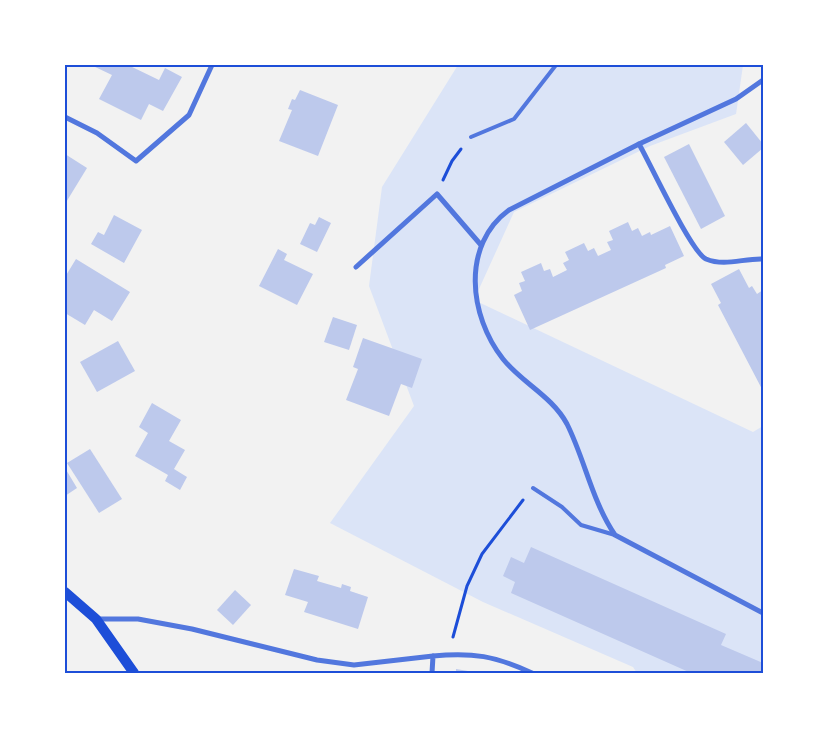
<svg xmlns="http://www.w3.org/2000/svg" width="828" height="738" viewBox="0 0 828 738" font-family="'Sofia Sans Condensed',sans-serif">
	<style>
		.green { fill: #dbe4f7 }
		.building { fill: #bdc9ec }
		.lines { fill: none; stroke-linecap: round; stroke-linejoin: round }
		.path { stroke: #1d4ed8; stroke-width: 3 }
		.service { stroke: #5277de; stroke-width: 4 }
		.minor { stroke: #5277de; stroke-width: 5 }
		.secondary { stroke: #1d4ed8; stroke-width: 10 }
		.neatline { fill: none; stroke: #1d4ed8; stroke-width: 2 }
	</style>
	<rect width="100%" height="100%" fill="#f2f2f2"/>
	<path class="green" d="M 458,65 L 743,65 L 736,114 L 650,146 L 514,212 L 474,300 L 753,432 L 763,426 L 763,673 L 637,673 L 633,667 L 483,602 L 330,523 L 414,406 L 369,286 L 382,187 Z"/>
	<g class="building">
		<path d="M 91,65 L 128,65 L 159,80 L 165,68 L 182,77 L 163,111 L 149,104 L 141,120 L 99,99 L 112,75 Z"/>
		<path d="M 300,90 L 338,105 L 318,156 L 279,141 L 292,110 L 288,109 L 292,99 L 295,100 Z"/>
		<path d="M 746,123 L 763,144 L 763,148 L 743,165 L 724,142 Z"/>
		<path d="M 689,144 L 725,216 L 701,229 L 664,157 Z"/>
		<path d="M 65,154 L 87,168 L 65,204 Z"/>
		<path d="M 114,215 L 142,230 L 124,263 L 91,244 L 98,232 L 104,235 Z"/>
		<path d="M 319,217 L 331,223 L 317,252 L 300,244 L 310,223 L 315,225 Z"/>
		<path d="M 628,222 L 632,231 L 638,228 L 642,236 L 650,232 L 651,235 L 670,226 L 684,256 L 665,265 L 666,268 L 530,330 L 514,295 L 522,291 L 519,283 L 525,281 L 521,272 L 541,263 L 544,271 L 550,269 L 553,277 L 567,270 L 563,263 L 569,260 L 565,252 L 584,243 L 588,251 L 594,248 L 598,256 L 611,250 L 607,242 L 613,240 L 609,231 Z"/>
		<path d="M 278,249 L 287,254 L 284,260 L 313,274 L 297,305 L 259,286 Z"/>
		<path d="M 76,259 L 130,292 L 112,321 L 94,310 L 85,325 L 65,313 L 65,277 Z"/>
		<path d="M 739,269 L 749,288 L 752,286 L 757,294 L 763,290 L 763,391 L 718,305 L 721,303 L 711,284 Z"/>
		<path d="M 333,317 L 357,325 L 349,350 L 324,342 Z"/>
		<path d="M 363,338 L 422,359 L 412,388 L 401,384 L 389,416 L 346,400 L 358,369 L 353,367 Z"/>
		<path d="M 118,341 L 135,371 L 97,392 L 80,362 Z"/>
		<path d="M 152,403 L 181,420 L 169,441 L 185,450 L 174,469 L 187,477 L 180,490 L 165,481 L 168,475 L 135,456 L 148,433 L 139,427 Z"/>
		<path d="M 90,449 L 122,499 L 99,513 L 67,463 Z"/>
		<path d="M 65,468 L 77,488 L 65,496 Z"/>
		<path d="M 531,547 L 726,634 L 721,645 L 763,663 L 763,673 L 691,673 L 511,593 L 515,582 L 503,576 L 511,557 L 524,563 Z"/>
		<path d="M 294,569 L 319,576 L 317,581 L 341,588 L 342,584 L 351,587 L 350,591 L 368,597 L 358,629 L 304,612 L 308,602 L 285,595 Z"/>
		<path d="M 235,590 L 251,605 L 233,625 L 217,610 Z"/>
		<path d="M 456,669 L 474,672 L 474,673 L 456,673 Z"/>
	</g>
	<g class="lines">
		<g class="path">
			<path d="M 443,180 L 452,161 L 461,149"/>
			<path d="M 453,637 L 467,586 L 482,554 L 523,500"/>
		</g>
		<g class="service">
			<path d="M 471,137 L 514,119 L 556,65"/>
			<path d="M 533,488 L 562,507 L 581,525 L 615,535"/>
		</g>
		<g class="minor">
			<path d="M 763,80 L 736,99 L 639,144 L 509,210 C 461,245 469,316 503,359 C 522,383 552,396 567,424 C 585,460 592,501 615,535 L 763,613"/>
			<path d="M 65,117 L 97,133 L 136,161 L 189,115 L 212,65"/>
			<path d="M 639,144 C 650,163 691,252 706,259 C 725,267 744,258 763,259"/>
			<path d="M 356,267 L 437,194 L 481,245"/>
			<path d="M 97,619 L 138,619 L 192,629 L 317,660 L 354,665 L 433,656"/>
			<path d="M 432,673 L 433,656 C 472,652 496,656 532,673"/>
		</g>
		<path class="secondary" d="M 65,592 L 96,619 L 134,673"/>
	</g>
	<rect width="828" height="738" fill="none" stroke="#ffffff" stroke-width="132"/>
	<rect x="66" y="66" width="696" height="606" class="neatline"/>
</svg>
